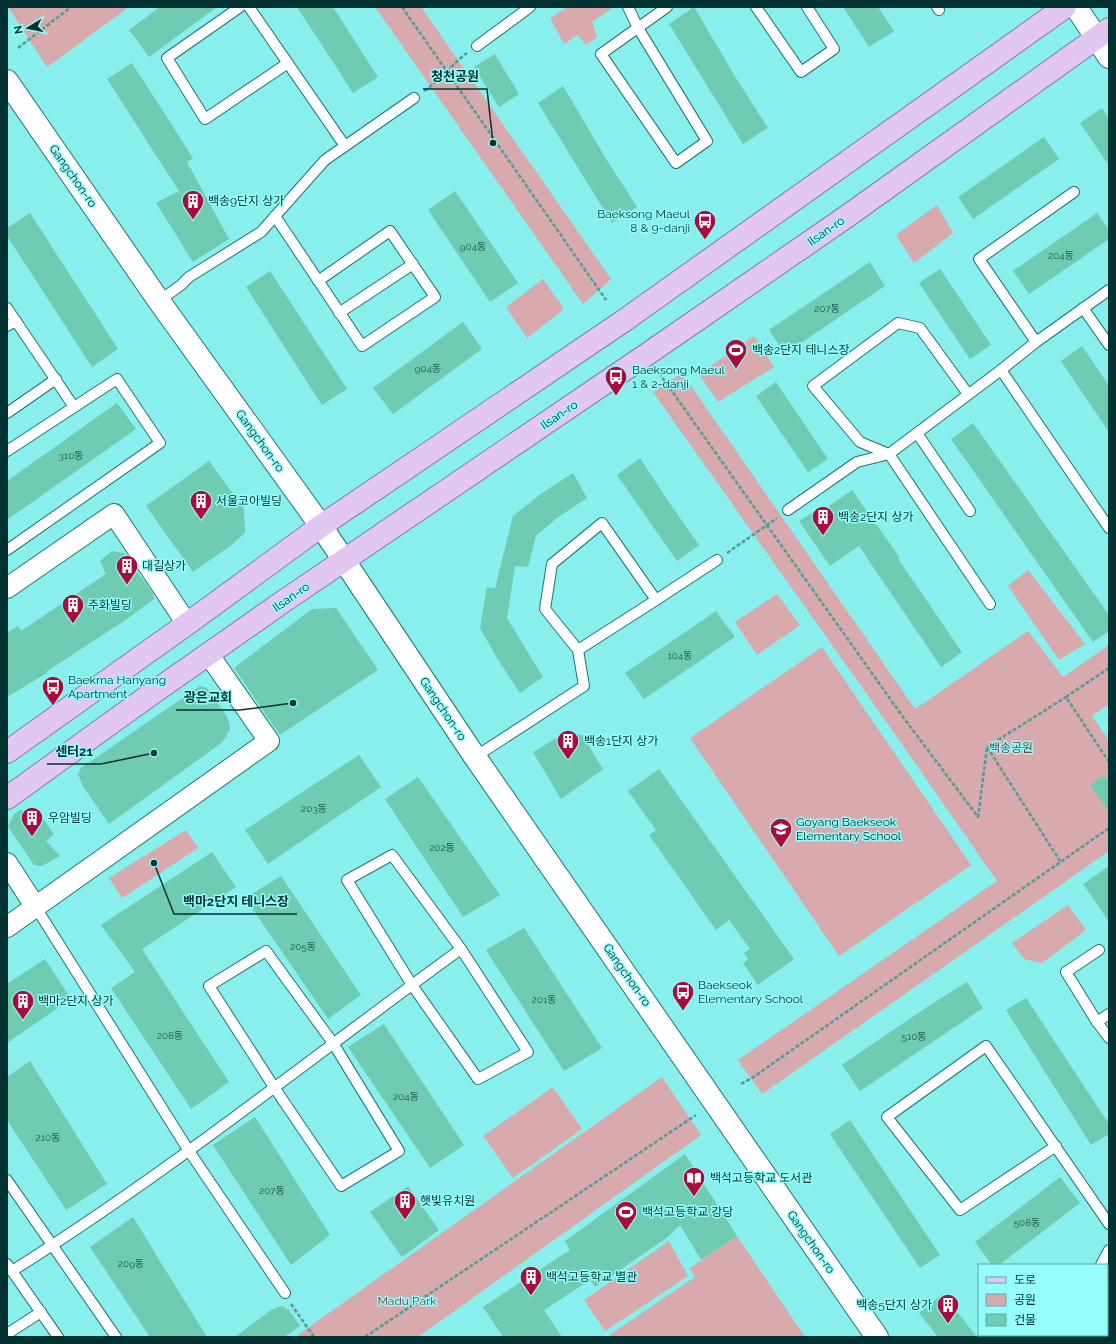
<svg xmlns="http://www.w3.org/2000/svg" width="1116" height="1344" viewBox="0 0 1116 1344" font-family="Raleway,'Noto Sans KR',sans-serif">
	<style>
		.green { fill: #d8a9ad }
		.building { fill: #6fcbb1 }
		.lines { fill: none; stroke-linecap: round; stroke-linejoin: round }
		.lane-casing { stroke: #207473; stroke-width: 12 }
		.street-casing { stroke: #207473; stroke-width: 22 }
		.secondary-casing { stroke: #207473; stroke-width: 24 }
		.primary-casing { stroke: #877aa9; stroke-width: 24 }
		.path { stroke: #4e9d9b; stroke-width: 2.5; stroke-dasharray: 4 2; stroke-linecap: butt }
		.lane { stroke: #fff; stroke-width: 10 }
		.street { stroke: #fff; stroke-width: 20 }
		.secondary { stroke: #fff; stroke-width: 22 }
		.primary { stroke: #e2c7f2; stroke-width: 22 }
		.labels { text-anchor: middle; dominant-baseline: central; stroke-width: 3; stroke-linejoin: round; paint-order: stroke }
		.number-label { font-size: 10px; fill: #1d5952 }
		.street-label { font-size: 12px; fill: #023332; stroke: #95fdfa }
		.poi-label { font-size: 12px; fill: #023332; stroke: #95fdfa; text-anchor: start }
		.park-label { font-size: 12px; fill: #863542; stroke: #95fdfa }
		.leader { fill: none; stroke: #023332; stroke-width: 1.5 }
		.callout-dot { fill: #023332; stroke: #95fdfa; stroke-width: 1.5 }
		.callout-label { font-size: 13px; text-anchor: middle; font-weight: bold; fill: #023332; stroke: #95fdfa; stroke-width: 3; stroke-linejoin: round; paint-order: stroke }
	</style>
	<rect width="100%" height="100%" fill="#88efec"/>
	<g class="green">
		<path d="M 8,7 L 129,7 L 47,67 Z"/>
		<path d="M 375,7 L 421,7 L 611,279 L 583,304 Z"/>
		<path d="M 567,7 L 612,7 L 612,8 L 592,22 L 597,37 L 586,45 L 578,35 L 564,44 L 550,18 Z"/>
		<path d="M 937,205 L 953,233 L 914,263 L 896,235 Z"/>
		<path d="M 543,279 L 564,309 L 527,338 L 506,307 Z"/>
		<path d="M 754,336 L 774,367 L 718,402 L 699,374 Z"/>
		<path d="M 682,373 L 915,709 L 1028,631 L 1063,677 L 1109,645 L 1109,704 L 1092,716 L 1109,741 L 1109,851 L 762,1094 L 738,1060 L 997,881 L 890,727 L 653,392 Z"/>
		<path d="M 1028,570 L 1085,644 L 1059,660 L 1008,586 Z"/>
		<path d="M 777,594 L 800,625 L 757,655 L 735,622 Z"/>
		<path d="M 822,647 L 971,865 L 839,956 L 690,738 Z"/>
		<path d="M 186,830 L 198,848 L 122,898 L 109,878 Z"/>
		<path d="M 1068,905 L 1086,930 L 1042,963 L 1024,959 L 1012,943 Z"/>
		<path d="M 662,1077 L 701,1135 L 418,1337 L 295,1337 Z"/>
		<path d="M 553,1087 L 582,1129 L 513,1178 L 483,1136 Z"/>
		<path d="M 737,1236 L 805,1337 L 609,1337 L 608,1336 L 695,1277 L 690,1268 Z"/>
		<path d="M 669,1241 L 688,1276 L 605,1331 L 584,1300 Z"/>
	</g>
	<g class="building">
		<path d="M 160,7 L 217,7 L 149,57 L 129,30 Z"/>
		<path d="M 297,7 L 333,7 L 378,77 L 353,93 Z"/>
		<path d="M 694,7 L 739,83 L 768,128 L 743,144 L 669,24 Z"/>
		<path d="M 843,7 L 878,7 L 894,31 L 869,47 Z"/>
		<path d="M 495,54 L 519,94 L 499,107 L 474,67 Z"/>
		<path d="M 132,63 L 193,158 L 187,162 L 229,239 L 193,262 L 156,203 L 179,191 L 107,79 Z"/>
		<path d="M 563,86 L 608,162 L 637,207 L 612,223 L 538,103 Z"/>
		<path d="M 1102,108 L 1109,119 L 1109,166 L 1080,123 Z"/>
		<path d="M 1044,137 L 1059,159 L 973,219 L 958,197 Z"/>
		<path d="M 455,191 L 518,283 L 490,302 L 428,210 Z"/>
		<path d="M 30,213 L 118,349 L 92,367 L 7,236 L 7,228 Z"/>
		<path d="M 1097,213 L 1109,230 L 1109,239 L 1029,294 L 1013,271 Z"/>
		<path d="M 870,262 L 885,286 L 785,354 L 769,330 Z"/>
		<path d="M 940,269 L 991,345 L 970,359 L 919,283 Z"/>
		<path d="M 270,271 L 347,389 L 322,405 L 246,287 Z"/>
		<path d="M 463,322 L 482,349 L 393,414 L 373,388 Z"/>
		<path d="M 1082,346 L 1109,386 L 1109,432 L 1061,361 Z"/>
		<path d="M 776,382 L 828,459 L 808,472 L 756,396 Z"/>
		<path d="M 117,403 L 136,429 L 7,520 L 7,481 Z"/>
		<path d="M 973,423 L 1109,615 L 1109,631 L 1093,642 L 951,439 Z"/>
		<path d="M 640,458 L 668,501 L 699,545 L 677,561 L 617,475 Z"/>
		<path d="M 209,461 L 244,509 L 245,533 L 230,546 L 193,572 L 146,506 Z"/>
		<path d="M 573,473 L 587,498 L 557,518 L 536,536 L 528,567 L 515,566 L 507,618 L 543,677 L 520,693 L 497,658 L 480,628 L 487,587 L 495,588 L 513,516 L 542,493 Z"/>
		<path d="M 852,490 L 900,558 L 898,559 L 962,652 L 941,667 L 859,546 L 830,566 L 799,521 L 817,510 L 819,513 Z"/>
		<path d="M 112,551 L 124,553 L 153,594 L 154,599 L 127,619 L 46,672 L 47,673 L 7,697 L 7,633 L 18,626 L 21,631 L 106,574 L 100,561 Z"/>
		<path d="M 336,608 L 378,670 L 280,735 L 234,668 L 312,609 Z"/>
		<path d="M 716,611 L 735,637 L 644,699 L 625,673 Z"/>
		<path d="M 200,686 L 207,688 L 226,715 L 229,722 L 230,729 L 226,737 L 220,744 L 109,824 L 83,786 L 78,774 L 81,768 Z"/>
		<path d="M 565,733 L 582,735 L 603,769 L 561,799 L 533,752 Z"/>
		<path d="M 359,755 L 381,787 L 268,864 L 245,830 Z"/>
		<path d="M 659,769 L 794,959 L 758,985 L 743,963 L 748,959 L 744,953 L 750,949 L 729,920 L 716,930 L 649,835 L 656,830 L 628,791 Z"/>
		<path d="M 1104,775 L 1109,783 L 1109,811 L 1090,785 Z"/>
		<path d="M 418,777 L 500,895 L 463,917 L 385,799 Z"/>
		<path d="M 35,807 L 54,834 L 46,841 L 60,856 L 42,866 L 34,865 L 8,827 L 14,814 L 20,810 L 29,811 Z"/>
		<path d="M 212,852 L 236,887 L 142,949 L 229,1082 L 191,1109 L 111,988 L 135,972 L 101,925 Z"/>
		<path d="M 1109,866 L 1109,922 L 1083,884 Z"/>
		<path d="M 281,876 L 361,995 L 328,1019 L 245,898 Z"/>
		<path d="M 524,928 L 602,1048 L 564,1071 L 486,950 Z"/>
		<path d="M 45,959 L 71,999 L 7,1043 L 7,984 Z"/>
		<path d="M 967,982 L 983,1008 L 860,1091 L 842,1065 L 927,1007 Z"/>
		<path d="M 1026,998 L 1109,1124 L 1109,1134 L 1091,1145 L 1006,1010 Z"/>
		<path d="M 384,1024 L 464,1145 L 430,1168 L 348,1047 Z"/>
		<path d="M 30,1061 L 107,1184 L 66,1210 L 7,1120 L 7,1077 Z"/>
		<path d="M 255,1117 L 330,1235 L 291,1265 L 213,1145 Z"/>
		<path d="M 850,1120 L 940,1255 L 920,1268 L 830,1134 Z"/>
		<path d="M 685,1154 L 737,1236 L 701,1260 L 680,1225 L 668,1237 L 595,1287 L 590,1280 L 544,1310 L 562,1337 L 503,1337 L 483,1307 L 570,1250 L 565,1241 Z"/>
		<path d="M 1060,1177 L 1080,1203 L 999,1265 L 992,1265 L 975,1242 Z"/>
		<path d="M 408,1186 L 439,1230 L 402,1257 L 370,1212 Z"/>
		<path d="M 133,1217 L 171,1279 L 207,1337 L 150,1337 L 90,1247 Z"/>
		<path d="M 943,1294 L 977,1337 L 938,1337 L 919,1313 Z"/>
		<path d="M 282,1306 L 289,1310 L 300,1326 L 284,1337 L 235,1337 L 271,1310 Z"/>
	</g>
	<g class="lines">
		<g class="lane-casing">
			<g id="lane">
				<path d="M 240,7 L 167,58 L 205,119 L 288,63"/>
				<path d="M 249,7 L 345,146"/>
				<path d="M 628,7 L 638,28 L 707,141 L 676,163 L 601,54 L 667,7"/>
				<path d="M 756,7 L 801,72 L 834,49 L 807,7"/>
				<path d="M 937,7 L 939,10"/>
				<path d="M 477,46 L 530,7"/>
				<path d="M 275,216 L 362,346 L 435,297 L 390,231 L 318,281"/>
				<path d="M 159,301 L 181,285 L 189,277 L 261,232 L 325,160 L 414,98"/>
				<path d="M 7,308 L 74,407"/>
				<path d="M 1083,308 L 1109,345"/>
				<path d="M 339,313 L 413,264"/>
				<path d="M 7,326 L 16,321"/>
				<path d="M 1036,342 L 979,259 L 1074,192"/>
				<path d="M 1001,370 L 1109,528"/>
				<path d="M 968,394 L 920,328 L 898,323 L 813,386 L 860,442 L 889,454 L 990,604"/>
				<path d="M 7,413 L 56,379"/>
				<path d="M 917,433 L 970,511"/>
				<path d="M 7,451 L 117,379 L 160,443 L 7,550"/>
				<path d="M 788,510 L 857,462 L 889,454 L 1001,370 L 1036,342 L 1109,290"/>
				<path d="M 578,650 L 545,609 L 552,564 L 602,523 L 656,600"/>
				<path d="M 475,757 L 584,686 L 578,650 L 656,600 L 717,560"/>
				<path d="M 392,855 L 461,949 L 528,1052 L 478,1079 L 412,985 L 347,880 Z"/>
				<path d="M 35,906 L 189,1151 L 285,1293"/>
				<path d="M 1099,950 L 1066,972 L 1097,1022 L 1109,1038"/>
				<path d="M 266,951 L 333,1043 L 399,1151 L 341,1186 L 274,1087 L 209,986 Z"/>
				<path d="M 1097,1022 L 1109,1014"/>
				<path d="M 1056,1146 L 960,1210 L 887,1117 L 986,1046 L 1109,1224"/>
				<path d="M 7,1180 L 116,1337"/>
				<path d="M 7,1264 L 58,1337"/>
				<path d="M 1101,1265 L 1109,1250"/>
				<path d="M 12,1271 C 168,1173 312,1057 461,949"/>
				<path d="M 7,1334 L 41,1312"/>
				<path d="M 1019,1337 L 1021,1335"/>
			</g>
		</g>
		<g class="street-casing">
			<g id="street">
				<path d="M 7,588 L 114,514 L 187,624"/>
				<path d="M 7,863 L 35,906"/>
				<path d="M 7,927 L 269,741 L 209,655"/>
			</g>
		</g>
		<g class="secondary-casing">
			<g id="secondary">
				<path d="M 1076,7 L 1109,57"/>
				<path d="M 7,81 L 159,301 L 321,526 L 475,757 L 877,1337"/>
			</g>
		</g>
		<g class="primary-casing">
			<g id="primary">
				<path d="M 7,752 L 187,624 L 321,526 L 622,322 L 1065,7"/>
				<path d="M 7,798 L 147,697 L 284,601 L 646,355 L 846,217 L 1109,29"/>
			</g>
		</g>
		<g class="path">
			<path d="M 402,7 L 606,300"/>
			<path d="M 18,48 L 71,7"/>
			<path d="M 424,91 C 440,80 452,64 467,53"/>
			<path d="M 659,373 L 903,717 L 978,817 L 987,747 L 1066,697"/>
			<path d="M 727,553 L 777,518"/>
			<path d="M 1109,668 L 1066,697 L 1109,762"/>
			<path d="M 987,747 L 1060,861"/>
			<path d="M 741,1084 L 752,1078 L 1109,828"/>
			<path d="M 291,1304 L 314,1337"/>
			<path d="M 365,1337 L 696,1115"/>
		</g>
		<use href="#lane" class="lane"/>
		<use href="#street" class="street"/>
		<use href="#secondary" class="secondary"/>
		<use href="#primary" class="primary"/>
	</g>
	<defs>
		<g id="building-pin" transform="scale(1.15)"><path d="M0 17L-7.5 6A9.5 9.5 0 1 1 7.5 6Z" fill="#a60d3c" stroke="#95fdfa"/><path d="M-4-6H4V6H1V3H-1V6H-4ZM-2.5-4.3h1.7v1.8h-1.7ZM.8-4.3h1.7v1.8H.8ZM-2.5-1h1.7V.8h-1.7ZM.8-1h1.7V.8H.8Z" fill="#fff"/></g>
		<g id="bus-pin" transform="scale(1.15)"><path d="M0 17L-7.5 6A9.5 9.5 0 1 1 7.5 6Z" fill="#a60d3c" stroke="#95fdfa"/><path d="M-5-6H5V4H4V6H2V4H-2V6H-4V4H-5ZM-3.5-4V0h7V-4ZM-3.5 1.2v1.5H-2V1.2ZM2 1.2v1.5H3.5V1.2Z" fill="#fff"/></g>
		<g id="stadium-pin" transform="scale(1.15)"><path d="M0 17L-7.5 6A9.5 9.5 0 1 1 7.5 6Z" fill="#a60d3c" stroke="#95fdfa"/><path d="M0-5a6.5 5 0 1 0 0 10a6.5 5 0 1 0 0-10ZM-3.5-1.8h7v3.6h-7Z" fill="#fff"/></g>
		<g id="school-pin" transform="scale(1.15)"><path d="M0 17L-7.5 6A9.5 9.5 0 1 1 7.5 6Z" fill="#a60d3c" stroke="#95fdfa"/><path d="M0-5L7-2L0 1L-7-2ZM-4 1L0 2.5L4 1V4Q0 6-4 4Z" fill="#fff"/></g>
		<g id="library-pin" transform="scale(1.15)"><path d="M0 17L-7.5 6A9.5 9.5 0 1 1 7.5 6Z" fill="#a60d3c" stroke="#95fdfa"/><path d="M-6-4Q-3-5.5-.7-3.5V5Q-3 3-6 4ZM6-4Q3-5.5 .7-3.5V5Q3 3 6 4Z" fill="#fff"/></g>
	</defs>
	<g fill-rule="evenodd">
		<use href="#building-pin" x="193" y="201"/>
		<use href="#bus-pin" x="705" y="221"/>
		<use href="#stadium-pin" x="736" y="350"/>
		<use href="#bus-pin" x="616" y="377"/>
		<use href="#building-pin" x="201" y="501"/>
		<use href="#building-pin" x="823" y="517"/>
		<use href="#building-pin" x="127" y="566"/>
		<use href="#building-pin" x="73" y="605"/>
		<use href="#bus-pin" x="53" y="687"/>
		<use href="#building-pin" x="568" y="741"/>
		<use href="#building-pin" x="32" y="818"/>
		<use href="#school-pin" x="781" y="829"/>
		<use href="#bus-pin" x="683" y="992"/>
		<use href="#building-pin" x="23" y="1001"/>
		<use href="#library-pin" x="694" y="1178"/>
		<use href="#building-pin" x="405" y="1201"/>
		<use href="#stadium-pin" x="626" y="1212"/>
		<use href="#building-pin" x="531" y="1277"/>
		<use href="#building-pin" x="948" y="1305"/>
	</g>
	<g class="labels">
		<g class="number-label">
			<text x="473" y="246">904동</text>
			<text x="1061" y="255">204동</text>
			<text x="827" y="308">207동</text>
			<text x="428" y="368">904동</text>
			<text x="71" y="455">310동</text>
			<text x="680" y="655">104동</text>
			<text x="314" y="808">203동</text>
			<text x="442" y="847">202동</text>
			<text x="303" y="946">205동</text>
			<text x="544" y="999">201동</text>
			<text x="170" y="1035">208동</text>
			<text x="914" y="1036">510동</text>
			<text x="406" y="1096">204동</text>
			<text x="48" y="1137">210동</text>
			<text x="272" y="1190">207동</text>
			<text x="1027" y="1222">508동</text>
			<text x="131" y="1263">209동</text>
		</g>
		<g class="street-label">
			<text transform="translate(73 176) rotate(55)">Gangchon-ro</text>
			<text transform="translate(826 231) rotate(-35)">Ilsan-ro</text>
			<text transform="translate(559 415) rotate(-34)">Ilsan-ro</text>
			<text transform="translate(260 441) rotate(54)">Gangchon-ro</text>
			<text transform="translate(291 597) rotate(-35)">Ilsan-ro</text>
			<text transform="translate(443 709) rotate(56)">Gangchon-ro</text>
			<text transform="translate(627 975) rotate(55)">Gangchon-ro</text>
			<text transform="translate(811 1242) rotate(55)">Gangchon-ro</text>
		</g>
		<g class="poi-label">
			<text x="208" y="201">백송9단지 상가</text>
			<text x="690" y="214" text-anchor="end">Baeksong Maeul<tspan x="690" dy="14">8 &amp; 9-danji</tspan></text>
			<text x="752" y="350">백송2단지 테니스장</text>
			<text x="632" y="370">Baeksong Maeul<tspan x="632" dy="14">1 &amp; 2-danji</tspan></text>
			<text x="216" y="501">서울코아빌딩</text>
			<text x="838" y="517">백송2단지 상가</text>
			<text x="142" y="566">대길상가</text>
			<text x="88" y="605">주화빌딩</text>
			<text x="68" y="680">Baekma Hanyang<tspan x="68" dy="14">Apartment</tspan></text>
			<text x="584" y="741">백송1단지 상가</text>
			<text x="48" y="818">우암빌딩</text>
			<text x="796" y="822">Goyang Baekseok<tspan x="796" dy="14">Elementary School</tspan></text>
			<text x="698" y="985">Baekseok<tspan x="698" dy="14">Elementary School</tspan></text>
			<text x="38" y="1001">백마2단지 상가</text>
			<text x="710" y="1178">백석고등학교 도서관</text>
			<text x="420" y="1201">햇빛유치원</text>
			<text x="642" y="1212">백석고등학교 강당</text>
			<text x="546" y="1277">백석고등학교 별관</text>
			<text x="932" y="1305" text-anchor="end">백송5단지 상가</text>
		</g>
		<g class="park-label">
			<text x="1011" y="748">백송공원</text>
			<text x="407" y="1301">Madu Park</text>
		</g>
	</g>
	<path class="leader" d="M493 143L487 89H423M293 703L240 710H176M154 753L101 764H47M154 863L174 914H297"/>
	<g class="callout-dot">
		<circle cx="493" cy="143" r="4"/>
		<circle cx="293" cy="703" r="4"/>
		<circle cx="154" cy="753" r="4"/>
		<circle cx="154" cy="863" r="4"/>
	</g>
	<g class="callout-label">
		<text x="455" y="81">청천공원</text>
		<text x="208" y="702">광은교회</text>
		<text x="74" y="756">센터21</text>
		<text x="236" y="906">백마2단지 테니스장</text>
	</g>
	<rect width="1116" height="1344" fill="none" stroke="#023332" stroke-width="16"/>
	<rect x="978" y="1264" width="130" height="72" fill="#95fdfa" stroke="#5aacaa"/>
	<rect x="986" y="1277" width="20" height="6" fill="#e2c7f2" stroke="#5aacaa"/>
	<text x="1014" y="1284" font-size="12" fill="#023332">도로</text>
	<rect x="986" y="1294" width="20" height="12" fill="#d8a9ad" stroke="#5aacaa"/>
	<text x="1014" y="1304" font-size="12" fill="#023332">공원</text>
	<rect x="986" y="1314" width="20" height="12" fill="#6fcbb1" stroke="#5aacaa"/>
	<text x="1014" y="1324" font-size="12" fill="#023332">건물</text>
	<g transform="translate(28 28) rotate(260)" stroke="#95fdfa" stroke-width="3" paint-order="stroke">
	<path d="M0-3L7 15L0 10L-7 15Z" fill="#023332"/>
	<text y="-6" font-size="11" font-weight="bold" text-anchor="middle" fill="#023332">N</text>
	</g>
</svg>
